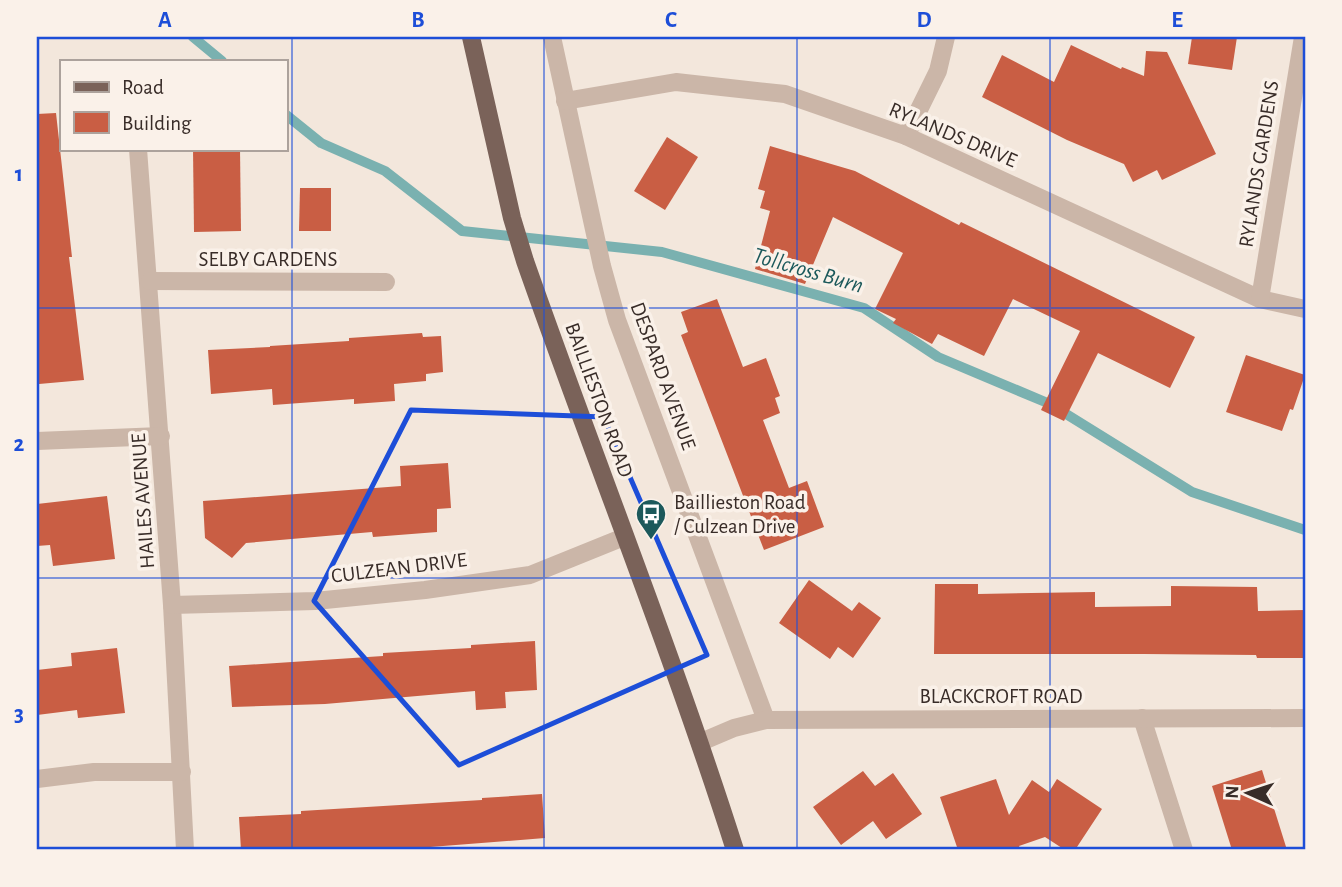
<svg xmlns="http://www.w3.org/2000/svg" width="1342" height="887" viewBox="0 0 1342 887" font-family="'Alegreya Sans',sans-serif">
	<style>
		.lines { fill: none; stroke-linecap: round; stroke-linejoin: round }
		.stream { stroke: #7ab1b0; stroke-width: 10 }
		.building { fill: #c95e44 }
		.minor { stroke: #cbb6a8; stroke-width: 18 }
		.primary { stroke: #7a6259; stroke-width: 18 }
		.marked { fill: none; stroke: #1d4ed8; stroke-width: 5; stroke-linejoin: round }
		.grid { fill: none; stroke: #1d4ed8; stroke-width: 2; stroke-opacity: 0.55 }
		.labels { text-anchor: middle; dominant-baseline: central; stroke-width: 7; stroke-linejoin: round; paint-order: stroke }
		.street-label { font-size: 21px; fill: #382c28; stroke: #faf1e9 }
		.poi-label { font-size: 21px; fill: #382c28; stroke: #faf1e9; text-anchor: start }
		.water-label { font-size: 23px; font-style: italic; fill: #1c595b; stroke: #faf1e9 }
		.neatline { fill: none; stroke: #1d4ed8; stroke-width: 2.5 }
		.grid-label { font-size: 23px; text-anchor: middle; font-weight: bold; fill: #1d4ed8 }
	</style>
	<rect width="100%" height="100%" fill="#f3e7dc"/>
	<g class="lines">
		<g class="stream">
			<path d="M 193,37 L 222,61"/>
			<path d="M 285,114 L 321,143 L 385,171 L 462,231 L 662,252 L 864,308 L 938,357 L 1050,404 L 1192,492 L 1305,530"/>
		</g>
	</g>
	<g class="building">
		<path d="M 1192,37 L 1237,37 L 1232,70 L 1188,64 Z"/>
		<path d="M 1071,45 L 1121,69 L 1122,67 L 1144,76 L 1146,51 L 1167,52 L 1216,154 L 1162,180 L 1157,170 L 1133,182 L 1124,164 L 1067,140 L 982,97 L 1002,55 L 1054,82 Z"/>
		<path d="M 56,113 L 72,257 L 69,257 L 84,380 L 39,384 L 37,362 L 37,114 Z"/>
		<path d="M 667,137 L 698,157 L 665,210 L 634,191 Z"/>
		<path d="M 770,146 L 855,171 L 959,225 L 961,222 L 1195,337 L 1170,388 L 1098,353 L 1064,421 L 1041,410 L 1080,331 L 1013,299 L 984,356 L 938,334 L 932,344 L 893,323 L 896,319 L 875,309 L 903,253 L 833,217 L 805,284 L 755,269 L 770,211 L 760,208 L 765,191 L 758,189 Z"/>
		<path d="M 193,149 L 240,149 L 241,231 L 194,232 Z"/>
		<path d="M 300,188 L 331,188 L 331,231 L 299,231 Z"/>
		<path d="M 717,299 L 743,367 L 766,358 L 780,396 L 775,398 L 780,413 L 763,420 L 789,488 L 807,481 L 824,527 L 764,550 L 681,335 L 688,332 L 681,312 Z"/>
		<path d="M 422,333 L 423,337 L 441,336 L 443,372 L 426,374 L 426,381 L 394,384 L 395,401 L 354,404 L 354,399 L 273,405 L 272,389 L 211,394 L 208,350 L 270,347 L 270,346 L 349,341 L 349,338 Z"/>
		<path d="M 1246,355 L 1305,375 L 1293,410 L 1290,409 L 1282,431 L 1226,412 Z"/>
		<path d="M 448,463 L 451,508 L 437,509 L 437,532 L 373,537 L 372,532 L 246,543 L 232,558 L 205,538 L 203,501 L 401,486 L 400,466 Z"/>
		<path d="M 107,496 L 115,559 L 53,566 L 50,545 L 37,546 L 37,504 Z"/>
		<path d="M 809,580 L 852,611 L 859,602 L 881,618 L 853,658 L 838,647 L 830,659 L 779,623 Z"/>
		<path d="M 935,584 L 978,584 L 978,594 L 1095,592 L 1095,607 L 1171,606 L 1171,586 L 1257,587 L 1258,611 L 1305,610 L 1305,658 L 1257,658 L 1256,655 L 1144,654 L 934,654 Z"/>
		<path d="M 535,641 L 537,690 L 505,692 L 506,708 L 476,710 L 475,691 L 325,704 L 232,707 L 229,666 L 383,656 L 383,653 L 471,648 L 471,645 Z"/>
		<path d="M 117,648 L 125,713 L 78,718 L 77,710 L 37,715 L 37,670 L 72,666 L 71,653 Z"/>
		<path d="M 1262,770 L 1287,850 L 1232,850 L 1212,786 Z"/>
		<path d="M 863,771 L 875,786 L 893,773 L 922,814 L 886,839 L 873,821 L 841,845 L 813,807 Z"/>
		<path d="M 996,779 L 1009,815 L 1032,780 L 1049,792 L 1057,779 L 1102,809 L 1075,850 L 1065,850 L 1045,837 L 1019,846 L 1021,850 L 958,850 L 940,797 Z"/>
		<path d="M 542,794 L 545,838 L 392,850 L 241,850 L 239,817 L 301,814 L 301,811 L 482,800 L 482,798 Z"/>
	</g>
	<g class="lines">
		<g class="minor">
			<path d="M 552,37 L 602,266 L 617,320 L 766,720"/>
			<path d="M 565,101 L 676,82 L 785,94 L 906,136 L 1260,299 L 1305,309"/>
			<path d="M 906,136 L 938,71 L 946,37"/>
			<path d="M 138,149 L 172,605 L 185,850"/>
			<path d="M 150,281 L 386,282"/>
			<path d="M 1260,299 L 1303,37"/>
			<path d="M 37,441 L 161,436"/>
			<path d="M 172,605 L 315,601 L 425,590 L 530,575 L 624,537"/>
			<path d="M 1142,718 L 1184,850"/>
			<path d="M 701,742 L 734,728 L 766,720 L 1305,718"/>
			<path d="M 37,779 L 94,772 L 182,772"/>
		</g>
		<path class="primary" d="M 471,37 L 512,218 L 525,261 C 594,458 672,652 735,850"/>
	</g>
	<path class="marked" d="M 411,410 L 604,417 L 707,655 L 459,765 L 314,601 Z"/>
	<path class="grid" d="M 292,37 L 292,850M 544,37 L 544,850M 797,37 L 797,850M 1050,37 L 1050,850M 37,308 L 1305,308M 37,578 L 1305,578"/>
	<defs>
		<g id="bus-pin" transform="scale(1.575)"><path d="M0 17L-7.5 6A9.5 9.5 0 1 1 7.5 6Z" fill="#1c595b" stroke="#faf1e9"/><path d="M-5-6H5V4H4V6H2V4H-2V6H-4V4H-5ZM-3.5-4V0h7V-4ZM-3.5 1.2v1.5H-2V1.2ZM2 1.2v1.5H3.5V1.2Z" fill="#fff"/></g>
	</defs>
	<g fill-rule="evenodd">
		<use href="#bus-pin" x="651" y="514"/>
	</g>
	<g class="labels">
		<g class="street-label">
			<text transform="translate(953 135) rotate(23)">RYLANDS DRIVE</text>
			<text transform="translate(1259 164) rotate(-81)">RYLANDS GARDENS</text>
			<text x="268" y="259">SELBY GARDENS</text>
			<text transform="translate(663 376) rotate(70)">DESPARD AVENUE</text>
			<text transform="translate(599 400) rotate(70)">BAILLIESTON ROAD</text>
			<text transform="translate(143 501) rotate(-94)">HAILES AVENUE</text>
			<text transform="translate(399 568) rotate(-7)">CULZEAN DRIVE</text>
			<text x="1001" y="696">BLACKCROFT ROAD</text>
		</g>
		<g class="poi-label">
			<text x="674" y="502">Baillieston Road<tspan x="674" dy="24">/ Culzean Drive</tspan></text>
		</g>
		<g class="water-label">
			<text transform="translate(808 271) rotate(16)">Tollcross Burn</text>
		</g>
	</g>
	<rect width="1342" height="887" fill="none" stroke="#faf1e9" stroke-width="77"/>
	<rect x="60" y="60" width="228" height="91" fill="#faf1e9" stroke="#aca29c" stroke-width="2"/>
	<rect x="74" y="82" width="35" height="10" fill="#7a6259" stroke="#aca29c" stroke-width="2"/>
	<text x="122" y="94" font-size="21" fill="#382c28">Road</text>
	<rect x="74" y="112" width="35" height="21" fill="#c95e44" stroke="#aca29c" stroke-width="2"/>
	<text x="122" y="130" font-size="21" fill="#382c28">Building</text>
	<g transform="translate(1248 793) rotate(273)" stroke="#faf1e9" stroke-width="5" paint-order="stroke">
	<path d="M0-5L12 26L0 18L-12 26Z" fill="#382c28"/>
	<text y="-10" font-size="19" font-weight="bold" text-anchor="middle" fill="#382c28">N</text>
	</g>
	<rect x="38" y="38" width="1266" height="810" class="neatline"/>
	<g class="grid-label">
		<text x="165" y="27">A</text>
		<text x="418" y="27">B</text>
		<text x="671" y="27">C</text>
		<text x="924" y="27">D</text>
		<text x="1177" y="27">E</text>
		<text x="19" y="181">1</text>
		<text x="19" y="451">2</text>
		<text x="19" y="721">3</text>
	</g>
</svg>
